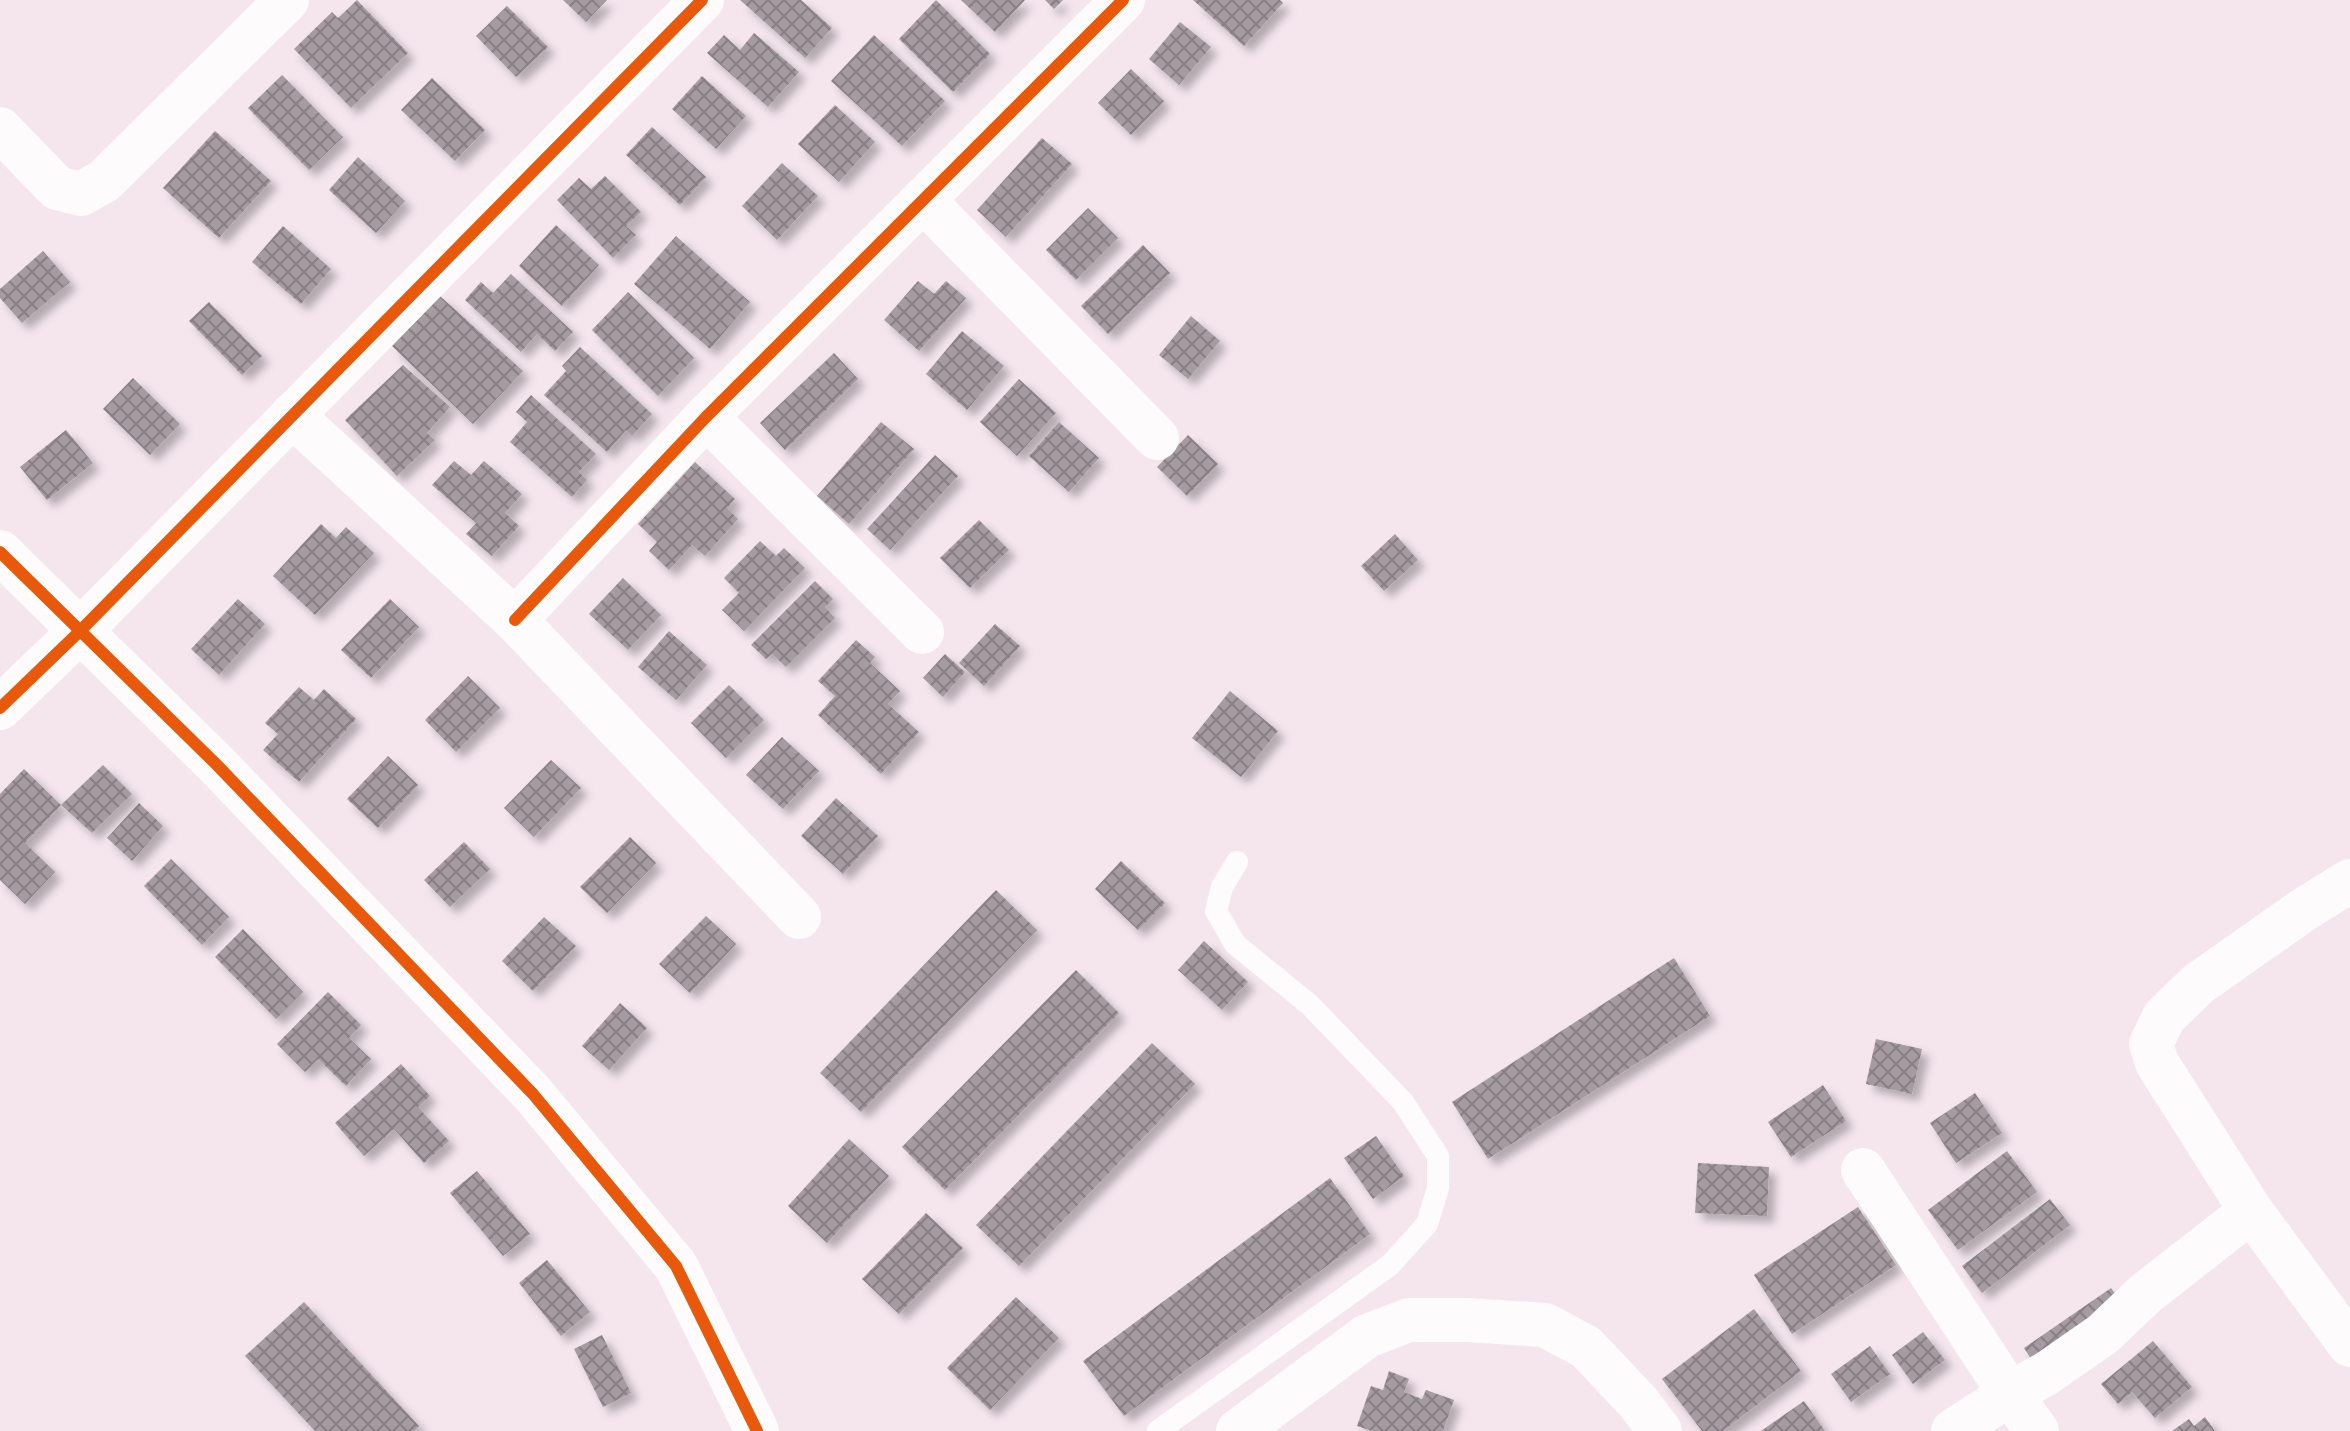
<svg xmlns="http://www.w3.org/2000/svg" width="2350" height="1431" viewBox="0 0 2350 1431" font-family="Mulish,sans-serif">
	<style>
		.building { fill: url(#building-cross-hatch); filter: url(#shadow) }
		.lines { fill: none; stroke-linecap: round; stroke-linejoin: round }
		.lane { stroke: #fefbfc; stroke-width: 22 }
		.street { stroke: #fefbfc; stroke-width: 44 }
		.cycleway-casing { stroke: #fff; stroke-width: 17 }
		.cycleway { stroke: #e8590c; stroke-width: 12 }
	</style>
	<defs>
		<pattern id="building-cross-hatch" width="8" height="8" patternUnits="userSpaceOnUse" patternTransform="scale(2)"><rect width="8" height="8" fill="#a69ba1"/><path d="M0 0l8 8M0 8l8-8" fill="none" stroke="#887f84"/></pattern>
		<filter id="shadow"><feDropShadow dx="7" dy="7" stdDeviation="4" flood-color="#0004"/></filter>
	</defs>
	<rect width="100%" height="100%" fill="#f5e6ee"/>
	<g class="building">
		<path d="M 357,0 L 408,53 L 351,108 L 294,49 L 332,12 L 338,18 Z"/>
		<path d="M 563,0 L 607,0 L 586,22 Z"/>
		<path d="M 740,0 L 801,0 L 832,28 L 805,58 Z"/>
		<path d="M 936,0 L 990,54 L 953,92 L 899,39 Z"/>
		<path d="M 961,0 L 1025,0 L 995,32 Z"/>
		<path d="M 1045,0 L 1063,0 L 1054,9 Z"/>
		<path d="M 1193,0 L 1280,0 L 1283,3 L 1244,46 Z"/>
		<path d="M 507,6 L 548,47 L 516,77 L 476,36 Z"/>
		<path d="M 1180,22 L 1211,47 L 1179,85 L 1149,59 Z"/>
		<path d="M 754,33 L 799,72 L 768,107 L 707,53 L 724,35 L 740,50 Z"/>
		<path d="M 874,35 L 945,101 L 902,146 L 831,81 Z"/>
		<path d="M 1131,69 L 1164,101 L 1131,135 L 1098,103 Z"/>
		<path d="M 282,75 L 343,137 L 309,170 L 248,108 Z"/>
		<path d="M 702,76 L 746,116 L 716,149 L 672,109 Z"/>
		<path d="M 432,78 L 485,130 L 455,161 L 401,110 Z"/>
		<path d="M 835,105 L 875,142 L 839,182 L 798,144 Z"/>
		<path d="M 652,127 L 706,177 L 680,205 L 626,155 Z"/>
		<path d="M 215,131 L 271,181 L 219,238 L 163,188 Z"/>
		<path d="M 1042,138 L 1072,164 L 1006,237 L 977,210 Z"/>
		<path d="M 358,157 L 405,201 L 376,233 L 329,190 Z"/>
		<path d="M 782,163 L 818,196 L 777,240 L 742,206 Z"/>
		<path d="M 605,176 L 641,212 L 626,226 L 636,235 L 613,258 L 557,200 L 579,178 L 591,189 Z"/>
		<path d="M 1088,208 L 1118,238 L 1076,280 L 1046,250 Z"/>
		<path d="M 556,225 L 599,265 L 562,306 L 519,266 Z"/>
		<path d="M 283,226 L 331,269 L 301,304 L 252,262 Z"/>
		<path d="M 676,236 L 750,302 L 710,349 L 634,284 Z"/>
		<path d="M 1143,245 L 1170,273 L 1108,334 L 1081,306 Z"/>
		<path d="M 43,251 L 70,282 L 22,323 L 0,298 L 0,289 Z"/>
		<path d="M 511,274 L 573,332 L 555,351 L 537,334 L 521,352 L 465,300 L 481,282 L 493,293 Z"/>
		<path d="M 918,281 L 934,294 L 946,281 L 966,298 L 919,351 L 884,320 Z"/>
		<path d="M 628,292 L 694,358 L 658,396 L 592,330 Z"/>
		<path d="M 440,296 L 523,371 L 473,424 L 392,346 Z"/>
		<path d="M 209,302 L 262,356 L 242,375 L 189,321 Z"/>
		<path d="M 1191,316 L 1220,341 L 1188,379 L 1159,355 Z"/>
		<path d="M 962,331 L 1004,366 L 967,410 L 926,374 Z"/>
		<path d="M 580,347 L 652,414 L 632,436 L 626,430 L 607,452 L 544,395 L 566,371 L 562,366 Z"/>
		<path d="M 834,353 L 858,379 L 785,450 L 760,423 Z"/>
		<path d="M 403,365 L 450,407 L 427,433 L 435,440 L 397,476 L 345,420 Z"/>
		<path d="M 133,378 L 180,424 L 150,455 L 103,409 Z"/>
		<path d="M 1019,379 L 1056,413 L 1017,456 L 980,422 Z"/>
		<path d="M 531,395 L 596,454 L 579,472 L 587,480 L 572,497 L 510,442 L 527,422 L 516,412 Z"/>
		<path d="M 881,422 L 914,449 L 849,524 L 817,496 Z"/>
		<path d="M 1059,422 L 1099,458 L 1069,492 L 1029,456 Z"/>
		<path d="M 66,430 L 93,463 L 47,500 L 20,467 Z"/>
		<path d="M 1188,435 L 1218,464 L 1187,496 L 1157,467 Z"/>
		<path d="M 935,455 L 958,476 L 890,550 L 867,529 Z"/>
		<path d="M 454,461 L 471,475 L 484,461 L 522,494 L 505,513 L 519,526 L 492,556 L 466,534 L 476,523 L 432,485 Z"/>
		<path d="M 695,462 L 735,499 L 727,508 L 738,519 L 705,556 L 692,545 L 669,570 L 649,551 L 657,542 L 638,524 Z"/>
		<path d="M 979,520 L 1009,550 L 970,588 L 940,558 Z"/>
		<path d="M 321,524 L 336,538 L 346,527 L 374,553 L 315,615 L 273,576 Z"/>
		<path d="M 1395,534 L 1418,560 L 1384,591 L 1361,566 Z"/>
		<path d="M 760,541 L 776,556 L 784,548 L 805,568 L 744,631 L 722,610 L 739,593 L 724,578 Z"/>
		<path d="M 623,578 L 661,615 L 628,650 L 589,614 Z"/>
		<path d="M 815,581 L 833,599 L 825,607 L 835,618 L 786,667 L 772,654 L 766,659 L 751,645 Z"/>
		<path d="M 238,599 L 265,624 L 219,675 L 191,649 Z"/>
		<path d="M 390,599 L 419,627 L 371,678 L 341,650 Z"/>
		<path d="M 995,624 L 1020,646 L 984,686 L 959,663 Z"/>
		<path d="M 669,631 L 707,665 L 676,700 L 638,667 Z"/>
		<path d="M 856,640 L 875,657 L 870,663 L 900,691 L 888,704 L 919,732 L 881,774 L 818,715 L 835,696 L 818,681 Z"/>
		<path d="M 945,654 L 965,672 L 943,697 L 923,678 Z"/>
		<path d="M 468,676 L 500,708 L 456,752 L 425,720 Z"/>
		<path d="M 729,685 L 764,720 L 726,758 L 691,723 Z"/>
		<path d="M 299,687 L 314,700 L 324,689 L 356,719 L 299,782 L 263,750 L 278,734 L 265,723 Z"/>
		<path d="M 1230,691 L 1278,731 L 1241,777 L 1192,738 Z"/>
		<path d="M 782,737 L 819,771 L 783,809 L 746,775 Z"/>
		<path d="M 388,756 L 418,785 L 378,828 L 347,799 Z"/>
		<path d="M 551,760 L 581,788 L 534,837 L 504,808 Z"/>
		<path d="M 103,765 L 132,794 L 92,833 L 61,805 Z"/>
		<path d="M 24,769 L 61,805 L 25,843 L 55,872 L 25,904 L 0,880 L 0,794 Z"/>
		<path d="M 836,798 L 878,836 L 843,874 L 801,836 Z"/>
		<path d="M 139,803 L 163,826 L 132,861 L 107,838 Z"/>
		<path d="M 630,837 L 656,863 L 607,913 L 580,887 Z"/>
		<path d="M 464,842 L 490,869 L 450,907 L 424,880 Z"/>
		<path d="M 171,859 L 229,917 L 202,945 L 144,886 Z"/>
		<path d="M 1121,861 L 1165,903 L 1138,930 L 1095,889 Z"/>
		<path d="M 996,890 L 1037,930 L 861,1112 L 820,1073 Z"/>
		<path d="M 706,916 L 736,944 L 690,993 L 659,964 Z"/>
		<path d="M 544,917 L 576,946 L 533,991 L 502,961 Z"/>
		<path d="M 243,929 L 303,992 L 276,1019 L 215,957 Z"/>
		<path d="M 1204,941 L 1248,982 L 1222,1010 L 1178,970 Z"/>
		<path d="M 1674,958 L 1710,1016 L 1488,1159 L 1452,1102 Z"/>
		<path d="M 1076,970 L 1119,1013 L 945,1190 L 902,1147 Z"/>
		<path d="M 328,992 L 361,1025 L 349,1038 L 371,1059 L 346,1086 L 318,1059 L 305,1072 L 277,1044 Z"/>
		<path d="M 620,1003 L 647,1028 L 609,1070 L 582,1046 Z"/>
		<path d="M 1876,1039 L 1922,1049 L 1912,1094 L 1866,1084 Z"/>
		<path d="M 1152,1043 L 1195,1084 L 1019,1266 L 976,1225 Z"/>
		<path d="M 401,1064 L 430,1096 L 418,1107 L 449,1141 L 424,1163 L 394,1129 L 364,1156 L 335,1123 Z"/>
		<path d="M 1823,1085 L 1846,1121 L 1791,1157 L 1768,1122 Z"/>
		<path d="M 1975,1093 L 2002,1133 L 1956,1163 L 1930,1123 Z"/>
		<path d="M 1376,1136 L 1404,1176 L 1373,1199 L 1344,1158 Z"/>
		<path d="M 849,1139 L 889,1176 L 827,1243 L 788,1206 Z"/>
		<path d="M 2007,1151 L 2037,1192 L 1958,1250 L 1928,1210 Z"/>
		<path d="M 1698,1163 L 1769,1167 L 1767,1216 L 1695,1213 Z"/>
		<path d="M 477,1171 L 530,1234 L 503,1256 L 450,1193 Z"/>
		<path d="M 1330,1178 L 1370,1234 L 1124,1416 L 1083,1361 Z"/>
		<path d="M 2050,1199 L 2070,1225 L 1982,1293 L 1962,1266 Z"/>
		<path d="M 1858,1207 L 1896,1265 L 1792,1334 L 1754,1275 Z"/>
		<path d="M 926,1213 L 963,1248 L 899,1314 L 862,1279 Z"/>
		<path d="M 547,1260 L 590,1312 L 561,1336 L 519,1283 Z"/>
		<path d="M 2111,1288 L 2118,1298 L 2041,1374 L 2024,1348 Z"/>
		<path d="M 1016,1297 L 1059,1338 L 990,1410 L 947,1368 Z"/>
		<path d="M 304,1302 L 419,1426 L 414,1431 L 315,1431 L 245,1356 Z"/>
		<path d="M 1754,1309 L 1801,1371 L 1723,1431 L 1702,1431 L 1662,1379 Z"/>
		<path d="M 1923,1332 L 1945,1360 L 1913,1384 L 1892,1355 Z"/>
		<path d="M 602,1335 L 631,1393 L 603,1407 L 574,1349 Z"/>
		<path d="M 2153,1341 L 2192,1387 L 2155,1418 L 2132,1392 L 2118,1404 L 2101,1384 Z"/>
		<path d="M 1870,1346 L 1890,1374 L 1851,1402 L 1831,1374 Z"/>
		<path d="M 1389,1371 L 1409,1379 L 1404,1392 L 1422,1399 L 1426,1390 L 1454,1400 L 1443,1431 L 1372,1431 L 1357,1426 L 1371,1386 L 1383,1390 Z"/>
		<path d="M 1804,1401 L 1825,1431 L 1761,1431 Z"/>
		<path d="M 2205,1417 L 2215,1431 L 2172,1431 L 2189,1419 L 2194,1426 Z"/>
	</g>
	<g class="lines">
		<path class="lane" d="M 1158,1431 L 1390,1265 L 1427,1224 L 1438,1188 L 1438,1156 L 1403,1102 L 1310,1005 L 1235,944 L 1216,911 L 1222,887 L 1237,862"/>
		<g class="street">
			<path d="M 0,129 L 57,188 L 81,194 L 104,181 L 287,0"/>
			<path d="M 923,200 L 1157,438"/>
			<path d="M 292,415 L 515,620 L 799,917"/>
			<path d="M 706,417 L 922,632"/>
			<path d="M 0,552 L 217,765 L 533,1094 L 676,1266 L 757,1431"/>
			<path d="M 515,620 L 706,417 L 1123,0"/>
			<path d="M 0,708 L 80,631 L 702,0"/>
			<path d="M 2350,881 L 2303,910 L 2198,984 L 2164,1017 L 2151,1044 L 2157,1063 L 2251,1211 L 2350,1345"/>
			<path d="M 1863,1170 L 2010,1394 L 2047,1373 L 2103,1334 L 2145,1294 L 2251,1211"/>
			<path d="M 1238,1431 L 1367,1336 L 1409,1320 L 1467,1320 L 1545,1325 L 1586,1347 L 1638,1402 L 1660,1431"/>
			<path d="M 1953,1431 L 2010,1394 L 2037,1431"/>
		</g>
		<g class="cycleway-casing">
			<g id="cycleway">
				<path d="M 0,552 L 217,765 L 533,1094 L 676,1266 L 757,1431"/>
				<path d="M 515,620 L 706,417 L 1123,0"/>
				<path d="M 0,708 L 80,631 L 702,0"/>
			</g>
		</g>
		<use href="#cycleway" class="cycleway"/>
	</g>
</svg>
